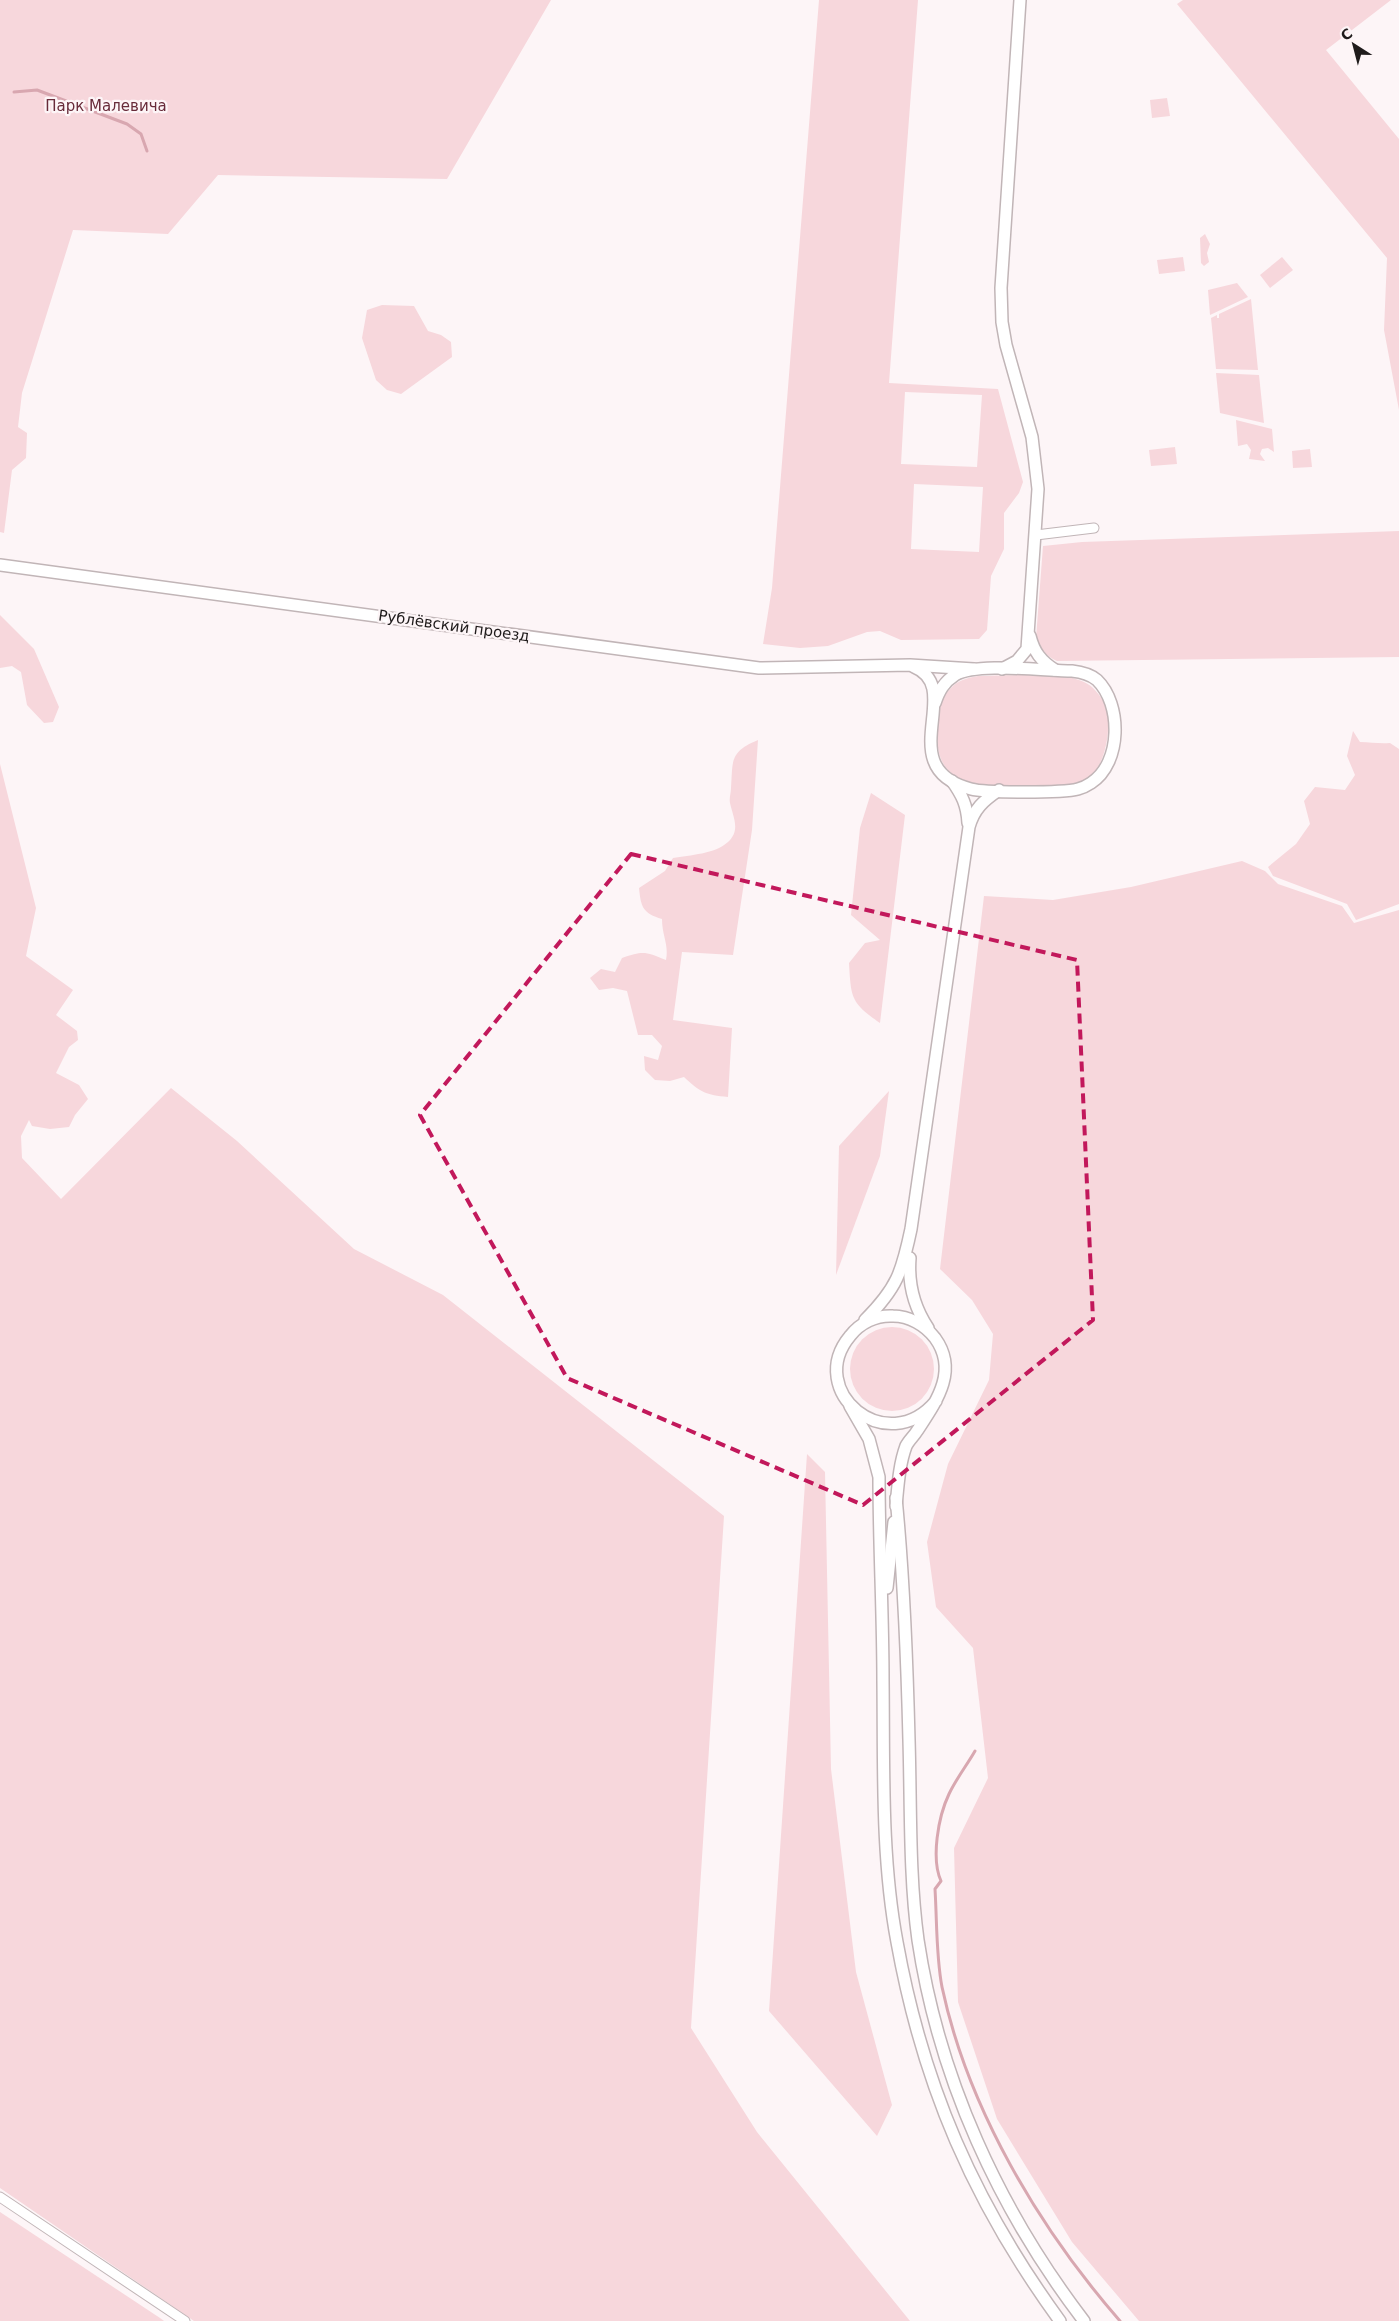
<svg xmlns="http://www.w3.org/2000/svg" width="1399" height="2321" viewBox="0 0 1399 2321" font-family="'DejaVu Sans',sans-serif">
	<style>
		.green { fill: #f7d7dc; fill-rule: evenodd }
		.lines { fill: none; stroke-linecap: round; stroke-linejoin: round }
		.stream { stroke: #d8a7b0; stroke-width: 3 }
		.minor-casing { stroke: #c1b5b7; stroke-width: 11 }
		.tertiary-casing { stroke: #c1b5b7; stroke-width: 14 }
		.minor { stroke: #fff; stroke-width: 9 }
		.tertiary { stroke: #fff; stroke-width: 11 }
		.marked { fill: none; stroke: #c2185b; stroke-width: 4; stroke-dasharray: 10 6; stroke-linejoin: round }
		.labels { text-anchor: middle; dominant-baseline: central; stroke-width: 4.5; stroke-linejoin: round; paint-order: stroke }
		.park-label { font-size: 15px; fill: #682b3a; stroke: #fdf5f7 }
		.street-label { font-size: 15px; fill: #1f1b1b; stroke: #fdf5f7 }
	</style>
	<rect width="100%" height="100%" fill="#fdf5f7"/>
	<g class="green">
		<path d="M 0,0 L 551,0 L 447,179 L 218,175 L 168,234 L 73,230 L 22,393 L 18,427 L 27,433 L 26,458 L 12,470 L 4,533 L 0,532 Z"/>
		<path d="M 819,0 L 918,0 L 889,383 L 998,389 L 1023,482 L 1019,493 L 1004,513 L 1004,549 L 991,576 L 987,630 L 979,639 L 901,640 L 880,631 L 867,632 L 828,646 L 800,648 L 763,644 L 772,588 L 777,525 ZM 905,392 L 982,395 L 977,467 L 901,464 ZM 914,484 L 983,487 L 979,552 L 911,549 Z"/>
		<path d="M 1183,0 L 1391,0 L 1326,50 L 1399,139 L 1399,410 L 1384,330 L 1387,258 L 1177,4 Z"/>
		<path d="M 1167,98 L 1170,116 L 1152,118 L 1150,100 Z"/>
		<path d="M 1205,234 L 1210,244 L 1207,253 L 1209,262 L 1204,266 L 1201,263 L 1200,238 Z"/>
		<path d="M 1183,257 L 1185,271 L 1159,274 L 1157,260 Z"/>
		<path d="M 1282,257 L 1293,270 L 1270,288 L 1260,275 Z"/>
		<path d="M 1237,283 L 1248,297 L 1210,315 L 1208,290 Z"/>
		<path d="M 1251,299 L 1258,370 L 1216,369 L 1211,318 L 1217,315 L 1217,318 L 1219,318 L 1219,314 Z"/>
		<path d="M 382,305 L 414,306 L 428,331 L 441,335 L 451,342 L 452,357 L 401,394 L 387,390 L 376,380 L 362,338 L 367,310 Z"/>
		<path d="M 1216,373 L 1259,375 L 1264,423 L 1220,413 Z"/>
		<path d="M 1236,420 L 1272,429 L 1274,452 L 1268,448 L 1262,449 L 1260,454 L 1265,461 L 1249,459 L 1251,450 L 1247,444 L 1238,446 Z"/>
		<path d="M 1175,447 L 1177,464 L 1151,466 L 1149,450 Z"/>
		<path d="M 1310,449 L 1312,467 L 1293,468 L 1292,451 Z"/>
		<path d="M 1399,531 L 1399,657 L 1057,661 C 1045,656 1042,649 1036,638 L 1043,546 L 1082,542 Z"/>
		<path d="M 0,615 L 34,649 L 59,707 L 53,722 L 44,723 L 27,705 L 21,672 L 12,666 L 0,668 Z"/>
		<path d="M 978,676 C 1005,676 1061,671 1084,682 C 1093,686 1100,695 1105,704 C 1113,722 1106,766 1089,778 C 1077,787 1063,786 1049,786 C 1026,785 982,789 962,780 C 937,768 936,747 938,722 C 939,709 940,698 951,688 C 958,680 968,678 978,676 Z"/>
		<path d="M 1353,731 L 1360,742 C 1371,742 1379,744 1390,743 L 1399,749 L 1399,904 L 1356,920 L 1347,904 L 1273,876 L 1268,867 L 1296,844 L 1310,824 L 1304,801 L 1315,787 L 1345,790 L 1355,775 L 1347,756 Z"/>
		<path d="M 758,740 L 752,830 L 733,955 L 682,952 L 673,1020 L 732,1028 L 728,1097 C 706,1095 700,1092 684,1077 L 670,1081 L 655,1080 L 645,1070 L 644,1056 L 658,1060 L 662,1046 L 652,1035 L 638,1035 L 627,991 L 613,988 L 599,990 L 590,978 L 601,969 L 615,972 L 622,958 C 644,950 646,952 666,960 C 669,944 662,936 662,919 C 643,913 641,908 639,888 L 665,871 L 673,858 C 690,855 715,854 728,842 C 741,830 733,817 730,803 C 729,798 731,793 731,788 C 733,761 729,752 758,740 Z"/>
		<path d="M 0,764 L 36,908 L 26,956 L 73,990 L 56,1015 L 77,1031 L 78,1040 L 69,1047 L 56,1073 L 79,1085 L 88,1099 L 75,1115 L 69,1127 L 50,1129 L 32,1126 L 29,1120 L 21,1136 L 22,1158 L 61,1199 L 171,1088 L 237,1141 L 354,1249 L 443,1295 L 724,1516 L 691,2028 L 757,2132 L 910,2321 L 194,2321 L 0,2188 Z"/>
		<path d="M 871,793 L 905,815 L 880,1023 C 851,1003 851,998 849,963 L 865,943 L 880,940 L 851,915 L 860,828 Z"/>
		<path d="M 1242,861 L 1265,871 L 1278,884 L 1342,906 L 1354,923 L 1399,910 L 1399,2321 L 1139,2321 L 1072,2242 L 997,2119 L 958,2002 L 954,1848 L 988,1778 L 973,1648 L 936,1607 L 927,1542 L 948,1464 L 989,1380 L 993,1334 L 972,1300 L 940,1269 L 984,896 L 1053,900 L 1131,887 Z"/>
		<path d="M 889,1091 L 880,1156 L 836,1275 L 839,1146 Z"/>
		<circle cx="892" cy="1369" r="42"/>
		<path d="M 807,1454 L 825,1472 L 831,1769 L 856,1972 L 892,2105 L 877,2136 L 769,2011 Z"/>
		<path d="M 0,2212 L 160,2318 L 164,2321 L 0,2321 Z"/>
	</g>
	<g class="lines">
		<g class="stream">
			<path d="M 14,92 L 37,90 L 127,124 L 141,134 L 147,151"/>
			<path d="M 975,1751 C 967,1765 956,1779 949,1794 C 938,1817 931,1859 941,1881 L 935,1889 C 937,1921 936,1956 942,1987 C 968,2109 1039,2228 1120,2321"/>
		</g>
		<g class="minor-casing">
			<g id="minor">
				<path d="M 1036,535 L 1094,528"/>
				<path d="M 0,2197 L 185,2321"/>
			</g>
		</g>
		<g class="tertiary-casing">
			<g id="tertiary">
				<path d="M 0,565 L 759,668 L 910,665 L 974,669"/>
				<path d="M 1030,636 C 1034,652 1041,661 1055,670"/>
				<path d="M 914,667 C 966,688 890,768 971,789 C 986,793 1063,793 1078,789 C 1082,788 1088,785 1091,783 C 1122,763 1122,704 1097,680 C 1090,674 1081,672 1072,671 C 1045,671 977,662 955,675 C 944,682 939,691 935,703"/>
				<path d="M 1002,669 L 1017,661 L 1027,649 L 1038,489 L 1032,437 L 1006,345 L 1002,322 L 1001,288 L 1020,0"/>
				<path d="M 952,781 C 962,795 967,805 968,823"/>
				<path d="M 910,1258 C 908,1283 914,1307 928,1328"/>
				<path d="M 865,1320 C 897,1288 902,1272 911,1229 L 969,827 C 974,809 983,801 999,790"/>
				<path d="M 850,1406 L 869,1439 L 879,1477 C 879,1545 883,1613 883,1681 C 884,1768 881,1857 897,1942 C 923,2086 974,2203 1060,2321"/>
				<path d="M 896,1498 C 904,1578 907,1659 909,1740 C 911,1806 909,1875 918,1940 C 939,2079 999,2210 1084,2321"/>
				<path d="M 896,1506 C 898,1486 899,1465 906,1446 C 909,1440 914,1436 917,1431 C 936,1402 959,1371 935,1338 C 925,1325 909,1316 893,1316 C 876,1315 860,1323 850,1336 C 804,1391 887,1460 936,1401"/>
				<path d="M 887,1588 L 894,1522"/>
			</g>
		</g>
		<use href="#minor" class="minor"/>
		<use href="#tertiary" class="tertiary"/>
	</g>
	<path class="marked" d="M 631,854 L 1077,960 L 1093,1320 L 863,1505 L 567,1378 L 420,1115 Z"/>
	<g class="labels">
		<g class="park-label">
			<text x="106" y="106">Парк Малевича</text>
		</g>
		<g class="street-label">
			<text transform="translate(454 626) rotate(8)">Рублёвский проезд</text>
		</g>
	</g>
	<g transform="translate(1354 45) rotate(324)" stroke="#fdf5f7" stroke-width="4" paint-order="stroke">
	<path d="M0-4L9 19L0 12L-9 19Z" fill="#1f1b1b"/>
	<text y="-8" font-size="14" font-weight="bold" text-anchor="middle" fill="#1f1b1b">С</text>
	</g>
</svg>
